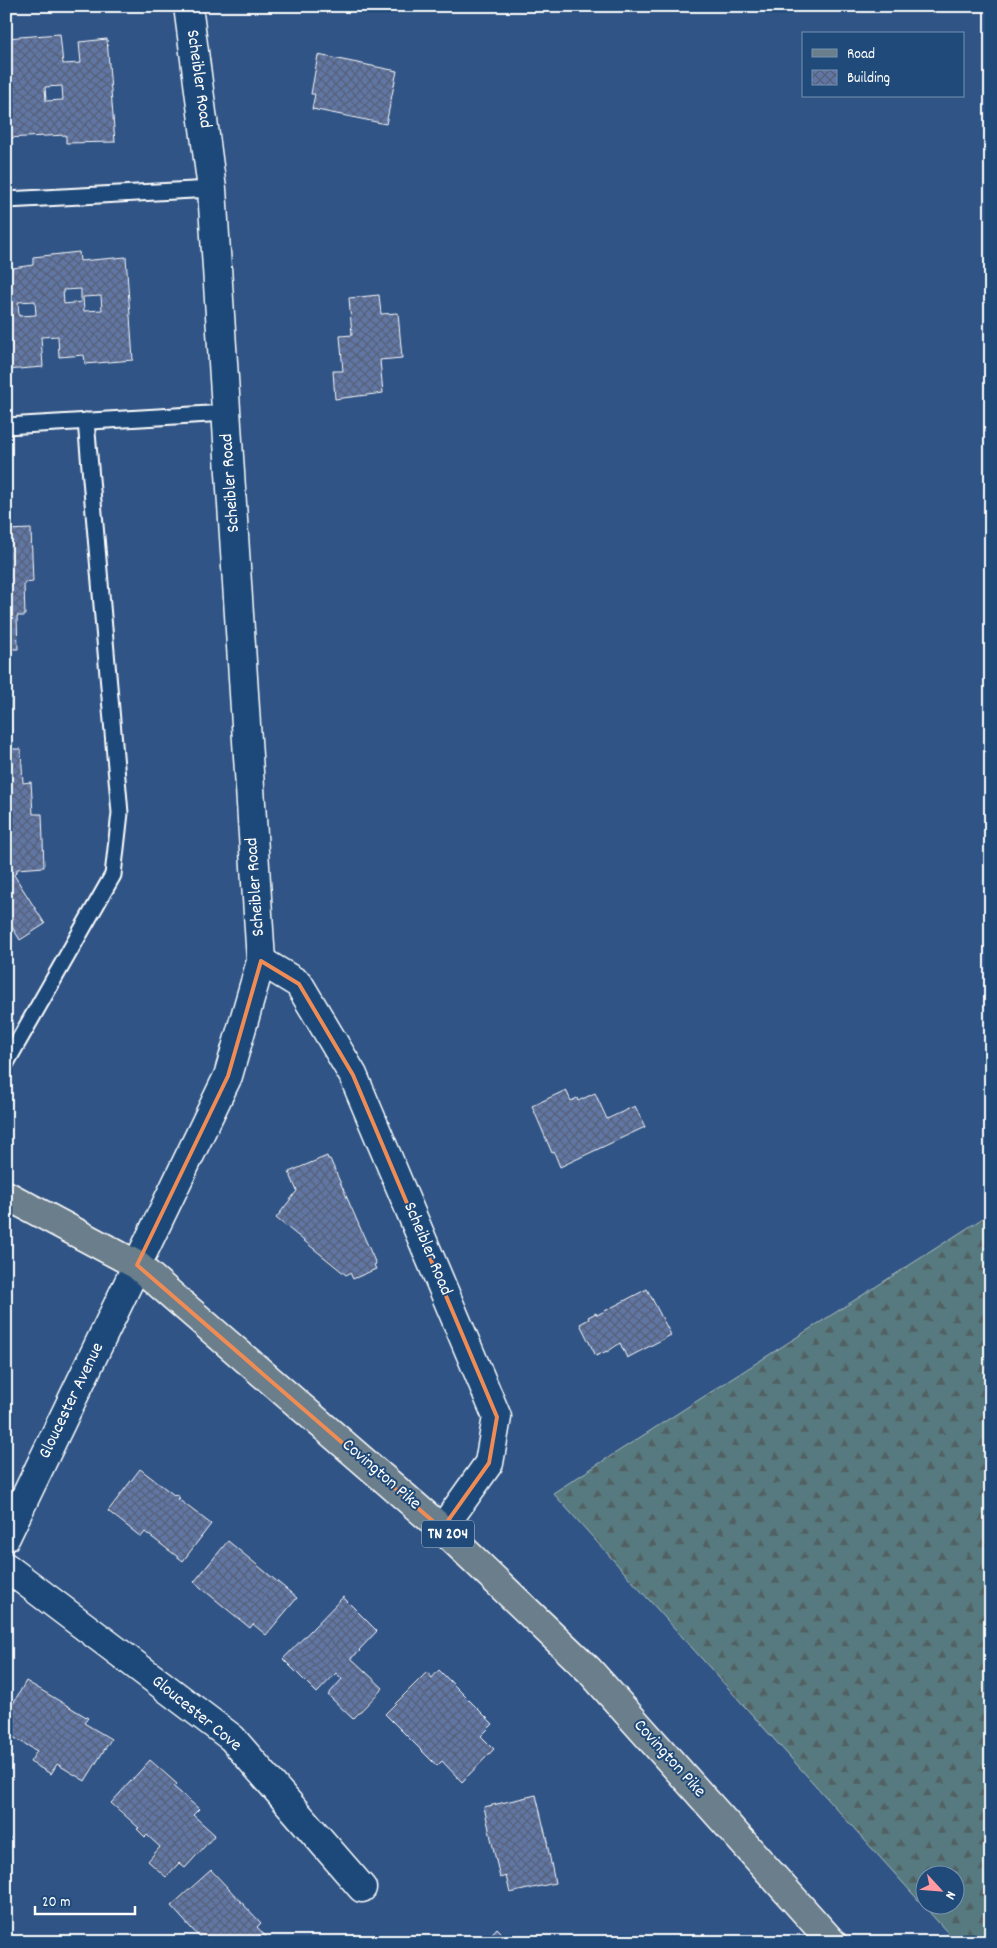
<svg xmlns="http://www.w3.org/2000/svg" width="997" height="1948" viewBox="0 0 997 1948" font-family="Dekko,sans-serif">
	<style>
		.forest { fill: url(#forest-firs); stroke: #abbcbf; fill-rule: evenodd }
		.building { fill: url(#building-cross-hatch); stroke: #fff; fill-rule: evenodd }
		.lines { fill: none; stroke-linecap: round; stroke-linejoin: round }
		.lane-casing { stroke: #fff; stroke-width: 19 }
		.street-casing { stroke: #fff; stroke-width: 31 }
		.secondary-casing { stroke: #fff; stroke-width: 31 }
		.primary-casing { stroke: #fff; stroke-width: 31 }
		.lane { stroke: #1f4a7a; stroke-width: 15 }
		.street { stroke: #1f4a7a; stroke-width: 28 }
		.secondary { stroke: #1f4a7a; stroke-width: 28 }
		.primary { stroke: #6b7e8b; stroke-width: 28 }
		.marked { fill: none; stroke: #ef8b55; stroke-width: 4; stroke-linejoin: round }
		.labels { text-anchor: middle; dominant-baseline: central; stroke-width: 4; stroke-linejoin: round; paint-order: stroke }
		.shield { fill: #1f4a7a; stroke: #bcc9d7; stroke-width: 1 }
		.shield-label { font-size: 16px; font-weight: bold; fill: #fff }
		.street-label { font-size: 18px; fill: #fff; stroke: #1f4a7a }
	</style>
	<defs>
		<pattern id="forest-firs" width="22" height="20" patternUnits="userSpaceOnUse" patternTransform="scale(1.25)"><rect width="22" height="20" fill="#577a7f"/><path d="M5 1l3.5 6h-7zM16 11l3.5 6h-7z" fill="#516163"/></pattern>
		<pattern id="building-cross-hatch" width="8" height="8" patternUnits="userSpaceOnUse" patternTransform="scale(1.25)"><rect width="8" height="8" fill="#6076a4"/><path d="M0 0l8 8M0 8l8-8" fill="none" stroke="#566178"/></pattern>
	</defs>
	<rect width="100%" height="100%" fill="#305485"/>
	<filter id="ink" filterUnits="userSpaceOnUse"><feTurbulence type="fractalNoise" baseFrequency=".02" numOctaves="2"/><feDisplacementMap in="SourceGraphic" scale="10" xChannelSelector="R" yChannelSelector="G"/><feConvolveMatrix kernelMatrix="1 2 1 2 8 2 1 2 1" color-interpolation-filters="sRGB"/></filter>
	<g filter="url(#ink)">
		<path class="forest" d="M 991,1213 L 991,1942 L 956,1942 L 553,1493 ZM 924,1876 L 954,1876 L 954,1906 L 924,1906 Z"/>
		<g class="building">
			<path d="M 60,34 L 63,64 L 81,63 L 79,42 L 107,39 L 115,142 L 66,143 L 66,135 L 6,138 L 6,38 ZM 62,86 L 63,100 L 46,101 L 45,87 Z"/>
			<path d="M 318,55 L 397,71 L 386,124 L 312,109 L 315,94 L 311,94 Z"/>
			<path d="M 79,252 L 80,261 L 126,257 L 133,360 L 85,364 L 84,355 L 59,357 L 58,336 L 41,337 L 43,367 L 6,370 L 6,269 L 33,265 L 33,257 ZM 81,289 L 81,302 L 64,304 L 63,290 ZM 101,296 L 102,310 L 84,311 L 83,297 ZM 35,301 L 36,315 L 19,316 L 18,302 Z"/>
			<path d="M 379,295 L 381,314 L 398,313 L 402,358 L 380,360 L 383,393 L 335,399 L 333,371 L 343,371 L 340,336 L 352,335 L 349,298 Z"/>
			<path d="M 31,529 L 33,582 L 24,583 L 25,616 L 17,616 L 18,649 L 8,649 L 12,749 L 21,749 L 23,783 L 31,782 L 33,814 L 42,814 L 44,867 L 17,869 L 17,872 L 14,875 L 45,924 L 20,940 L 6,917 L 6,530 Z"/>
			<path d="M 566,1090 L 571,1101 L 577,1098 L 578,1101 L 595,1093 L 607,1119 L 635,1106 L 645,1127 L 560,1167 L 554,1152 L 552,1153 L 532,1106 Z"/>
			<path d="M 327,1156 L 328,1159 L 330,1159 L 376,1264 L 374,1265 L 376,1269 L 353,1279 L 350,1273 L 346,1275 L 276,1218 L 297,1191 L 289,1172 Z"/>
			<path d="M 647,1289 L 671,1335 L 627,1358 L 620,1343 L 607,1352 L 607,1351 L 596,1356 L 580,1324 L 589,1319 L 588,1317 L 596,1313 L 597,1315 Z"/>
			<path d="M 140,1469 L 174,1495 L 175,1494 L 180,1498 L 178,1499 L 211,1524 L 183,1561 L 145,1532 L 141,1537 L 108,1511 Z"/>
			<path d="M 228,1541 L 297,1598 L 266,1635 L 253,1624 L 250,1628 L 194,1582 Z"/>
			<path d="M 343,1597 L 377,1631 L 359,1650 L 360,1651 L 351,1658 L 383,1688 L 353,1719 L 328,1695 L 342,1679 L 336,1673 L 317,1693 L 283,1659 Z"/>
			<path d="M 439,1670 L 493,1724 L 481,1736 L 494,1749 L 462,1782 L 442,1761 L 437,1766 L 385,1714 L 427,1672 L 432,1678 Z"/>
			<path d="M 26,1681 L 88,1718 L 84,1723 L 111,1739 L 85,1781 L 57,1764 L 51,1774 L 30,1762 L 37,1751 L 6,1733 L 6,1716 Z"/>
			<path d="M 150,1760 L 177,1784 L 174,1787 L 199,1809 L 193,1815 L 215,1835 L 185,1868 L 179,1863 L 166,1877 L 148,1861 L 160,1847 L 147,1835 L 145,1837 L 137,1829 L 139,1828 L 111,1803 Z"/>
			<path d="M 536,1795 L 546,1837 L 547,1837 L 548,1842 L 547,1843 L 555,1883 L 510,1893 L 506,1876 L 500,1878 L 484,1807 Z"/>
			<path d="M 6,1835 L 11,1838 L 6,1845 Z"/>
			<path d="M 211,1870 L 261,1923 L 257,1927 L 268,1939 L 265,1942 L 199,1942 L 201,1939 L 171,1906 Z"/>
			<path d="M 497,1928 L 511,1942 L 484,1942 Z"/>
		</g>
		<g class="lines">
			<g class="lane-casing">
				<g id="lane">
					<path d="M 6,200 L 212,189"/>
					<path d="M 6,426 L 226,413"/>
					<path d="M 6,1063 L 113,875 L 120,813 L 86,421"/>
				</g>
			</g>
			<g class="street-casing">
				<g id="street">
					<path d="M 261,961 L 299,984 L 353,1075 L 497,1417 L 489,1463 L 442,1529"/>
					<path d="M 6,1537 L 137,1265"/>
					<path d="M 6,1567 L 232,1738 L 362,1888"/>
				</g>
			</g>
			<g class="secondary-casing">
				<path id="secondary" d="M 137,1265 L 228,1076 L 261,961 L 212,189 L 188,6"/>
			</g>
			<g class="primary-casing">
				<path id="primary" d="M 6,1195 L 137,1265 L 442,1529 L 589,1670 L 832,1942"/>
			</g>
			<use href="#lane" class="lane"/>
			<use href="#street" class="street"/>
			<use href="#secondary" class="secondary"/>
			<use href="#primary" class="primary"/>
		</g>
	</g>
	<path class="marked" d="M 261,961 L 299,984 L 353,1075 L 497,1417 L 489,1463 L 442,1529 L 137,1265 L 228,1076 Z"/>
	<g class="labels">
		<rect class="shield" x="422" y="1520.5" width="52" height="27" rx="4"/>
		<g class="shield-label">
			<text x="448" y="1534">TN 204</text>
		</g>
		<g class="street-label">
			<text transform="translate(198 79) rotate(82)">Scheibler Road</text>
			<text transform="translate(231 483) rotate(-94)">Scheibler Road</text>
			<text transform="translate(256 887) rotate(-94)">Scheibler Road</text>
			<text transform="translate(427 1249) rotate(67)">Scheibler Road</text>
			<text transform="translate(72 1401) rotate(-64)">Gloucester Avenue</text>
			<text transform="translate(381 1475) rotate(41)">Covington Pike</text>
			<text transform="translate(196 1714) rotate(39)">Gloucester Cove</text>
			<text transform="translate(669 1759) rotate(48)">Covington Pike</text>
		</g>
	</g>
	<rect width="997" height="1948" fill="none" stroke="#1f4a7a" stroke-width="25"/>
	<rect x="12" y="12" width="972" height="1923" fill="none" stroke="#fff" stroke-width="2" filter="url(#ink)"/>
	<rect x="802" y="32" width="162" height="65" fill="#1f4a7a" stroke="#7992af"/>
	<rect x="812" y="49" width="25" height="8" fill="#6b7e8b" stroke="#7992af"/>
	<text x="847" y="58" font-size="15" fill="#ffffff">Road</text>
	<rect x="812" y="70" width="25" height="15" fill="url(#building-cross-hatch)" stroke="#7992af"/>
	<text x="847" y="82" font-size="15" fill="#ffffff">Building</text>
	<g transform="translate(940 1890) rotate(116)"><circle r="24" fill="#1f4a7a" stroke="#7992af"/>
	<path d="M0-4L9 19L0 12L-9 19Z" fill="#ff9aa2"/>
	<text y="-8" font-size="14" font-weight="bold" text-anchor="middle" fill="#ffffff">N</text>
	</g>
	<path d="M35 1906v8h100v-8" fill="none" stroke="#ffffff" stroke-width="2.5"/>
	<text x="42" y="1906" font-size="15" fill="#ffffff" stroke="#1f4a7a" stroke-width="4" paint-order="stroke">20 m</text>
</svg>
